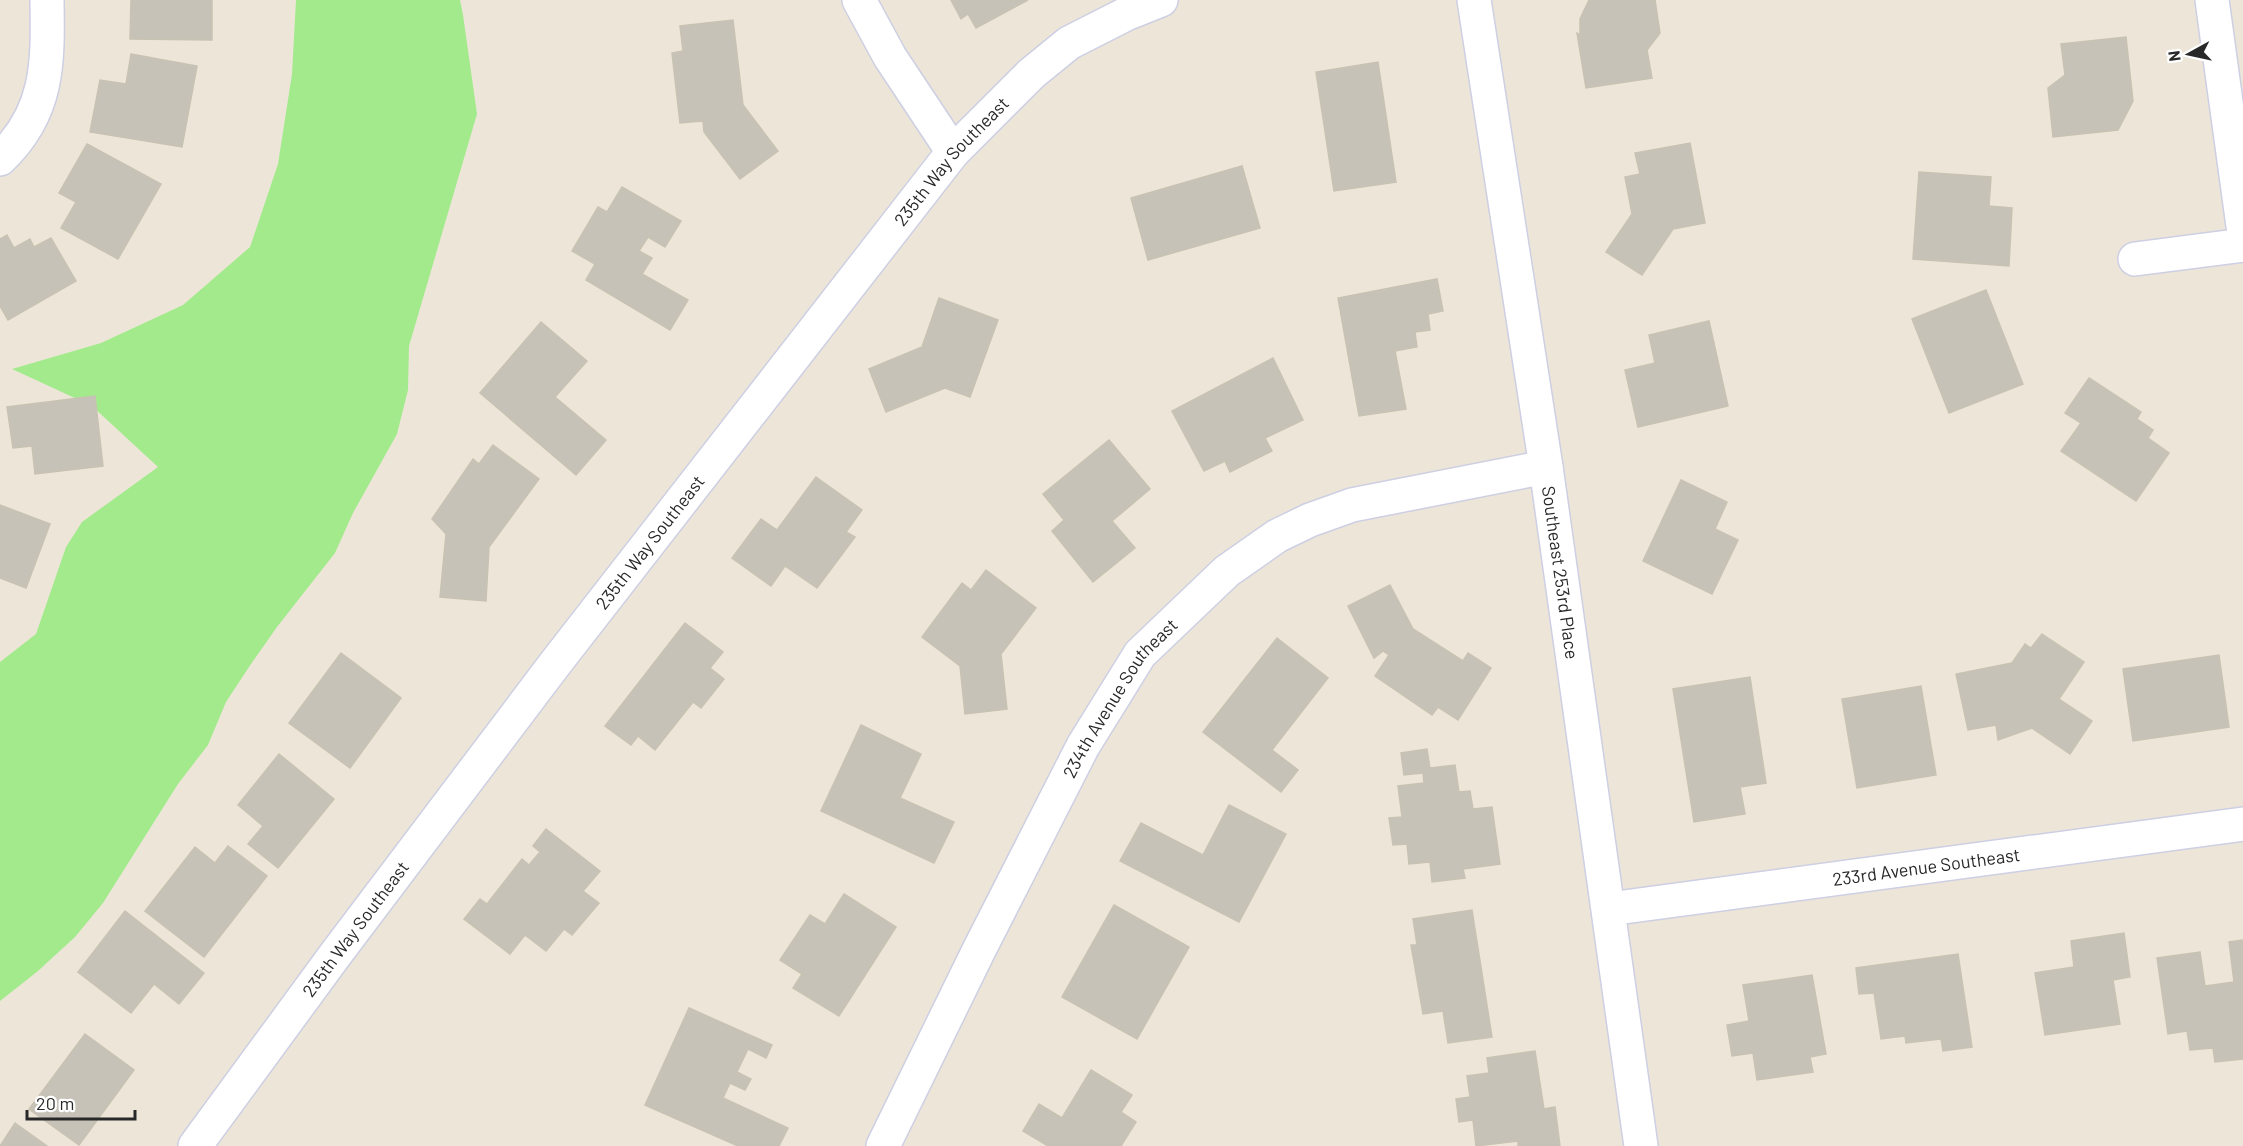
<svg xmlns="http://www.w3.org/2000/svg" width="2243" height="1146" viewBox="0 0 2243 1146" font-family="Barlow,sans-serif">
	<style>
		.green { fill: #a3ea8d }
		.building { fill: #c7c2b8; stroke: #c8c2b2; stroke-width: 1.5 }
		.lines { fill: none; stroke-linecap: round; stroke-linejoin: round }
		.minor-casing { stroke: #cdcfe3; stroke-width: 36 }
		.minor { stroke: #fff; stroke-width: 33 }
		.labels { text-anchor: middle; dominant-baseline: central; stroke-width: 5; stroke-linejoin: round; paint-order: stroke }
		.street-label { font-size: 18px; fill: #282828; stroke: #fff }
	</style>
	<rect width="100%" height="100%" fill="#ede6d8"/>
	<path class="green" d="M 296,0 L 460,0 L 463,15 L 477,114 L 409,346 L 408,390 L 397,434 L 353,513 L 335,553 L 277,627 L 251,664 L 226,702 L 208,745 L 178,784 L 103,903 L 75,937 L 38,971 L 0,1001 L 0,662 L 36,634 L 66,547 L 82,522 L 158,467 L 92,406 L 12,369 L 101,343 L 183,305 L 250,247 L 278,164 L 292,74 Z"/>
	<g class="building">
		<path d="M 131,0 L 212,0 L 212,40 L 130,39 Z"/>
		<path d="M 951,0 L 1028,0 L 976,28 L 968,14 L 961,19 Z"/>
		<path d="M 1589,0 L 1655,0 L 1660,33 L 1647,50 L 1652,78 L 1586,88 L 1577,33 L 1580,35 L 1580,19 Z"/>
		<path d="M 733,20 L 743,105 L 778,151 L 740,179 L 704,132 L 703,121 L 680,123 L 672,53 L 683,51 L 680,26 Z"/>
		<path d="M 2126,37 L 2133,101 L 2118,130 L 2053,137 L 2048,88 L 2065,75 L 2061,44 Z"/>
		<path d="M 131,54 L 197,66 L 182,147 L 90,132 L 100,80 L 126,84 Z"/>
		<path d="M 1378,62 L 1396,182 L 1334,191 L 1316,72 Z"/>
		<path d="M 1690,143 L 1705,223 L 1673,229 L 1642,275 L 1606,252 L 1632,214 L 1625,177 L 1640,174 L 1635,153 Z"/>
		<path d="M 87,144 L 161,184 L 118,259 L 61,228 L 76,202 L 59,193 Z"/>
		<path d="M 1242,166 L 1260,228 L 1148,260 L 1131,198 Z"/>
		<path d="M 1919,172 L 1991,177 L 1989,206 L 2012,208 L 2009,266 L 1913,259 Z"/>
		<path d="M 622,187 L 681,221 L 665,247 L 648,237 L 639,251 L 652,258 L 642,274 L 688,300 L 670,330 L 586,280 L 595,264 L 572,251 L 598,207 L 607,212 Z"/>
		<path d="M 7,235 L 14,248 L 30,239 L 34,247 L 51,238 L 76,281 L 8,320 L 0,306 L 0,239 Z"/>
		<path d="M 1437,279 L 1443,311 L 1428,314 L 1430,330 L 1415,332 L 1417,347 L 1395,351 L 1406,409 L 1359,416 L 1338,298 Z"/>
		<path d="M 1986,290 L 2023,384 L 1949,413 L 1912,319 Z"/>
		<path d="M 939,298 L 998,320 L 970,397 L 945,388 L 886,412 L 869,369 L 922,347 Z"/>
		<path d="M 1709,321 L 1728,406 L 1638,427 L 1625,370 L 1655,363 L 1649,335 Z"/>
		<path d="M 541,322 L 587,361 L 555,397 L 606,440 L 576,475 L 480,393 Z"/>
		<path d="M 1273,358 L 1303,420 L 1265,438 L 1272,451 L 1230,472 L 1225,461 L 1204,471 L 1172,411 Z"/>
		<path d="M 2089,378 L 2141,412 L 2137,419 L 2153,430 L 2148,438 L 2169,453 L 2136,501 L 2061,451 L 2081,423 L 2065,413 Z"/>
		<path d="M 95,396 L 103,466 L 35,474 L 32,446 L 13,448 L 7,407 Z"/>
		<path d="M 1109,440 L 1150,489 L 1112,521 L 1135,548 L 1093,582 L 1052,531 L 1064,520 L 1043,494 Z"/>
		<path d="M 493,445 L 539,479 L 489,547 L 486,601 L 440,597 L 446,534 L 432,519 L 473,459 L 479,464 Z"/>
		<path d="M 816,477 L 862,510 L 846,532 L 855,537 L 817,588 L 785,566 L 771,586 L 732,558 L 761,519 L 777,530 Z"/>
		<path d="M 1681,480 L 1727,502 L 1715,529 L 1738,540 L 1712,594 L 1643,561 Z"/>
		<path d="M 0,505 L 50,524 L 26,588 L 0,578 Z"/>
		<path d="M 986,570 L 1036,608 L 1001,654 L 1007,709 L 965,714 L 960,666 L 922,637 L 962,583 L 971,590 Z"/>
		<path d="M 1390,585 L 1413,629 L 1463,661 L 1468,653 L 1491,668 L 1458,720 L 1438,707 L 1432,715 L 1375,676 L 1389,655 L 1383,651 L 1374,658 L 1348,606 Z"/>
		<path d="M 685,623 L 723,652 L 710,668 L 724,679 L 701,708 L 693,702 L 655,750 L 638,736 L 631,745 L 605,726 Z"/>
		<path d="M 2042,634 L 2084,662 L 2059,699 L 2092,721 L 2070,754 L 2032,728 L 1998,740 L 1996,725 L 1968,730 L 1956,674 L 2012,663 L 2025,644 L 2031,648 Z"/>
		<path d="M 1277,638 L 1328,678 L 1272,750 L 1298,770 L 1281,792 L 1203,732 Z"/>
		<path d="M 341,653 L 401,698 L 350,768 L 289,723 Z"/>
		<path d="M 2219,655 L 2229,727 L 2133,741 L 2123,669 Z"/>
		<path d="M 1750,677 L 1766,783 L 1740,787 L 1745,814 L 1694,822 L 1673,689 Z"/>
		<path d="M 1921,686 L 1936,775 L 1857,788 L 1842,699 Z"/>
		<path d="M 861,725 L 921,754 L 900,798 L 954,822 L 934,863 L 821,811 Z"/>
		<path d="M 1427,749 L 1430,768 L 1455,765 L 1459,792 L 1470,791 L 1473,809 L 1492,807 L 1500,864 L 1463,869 L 1465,878 L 1432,882 L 1430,862 L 1409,864 L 1407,844 L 1393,845 L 1389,818 L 1402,817 L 1398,786 L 1424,783 L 1423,773 L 1404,775 L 1401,753 Z"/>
		<path d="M 279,754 L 334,799 L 278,868 L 248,844 L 263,826 L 238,805 Z"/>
		<path d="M 1229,805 L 1286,834 L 1239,922 L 1120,861 L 1141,823 L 1203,855 Z"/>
		<path d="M 546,829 L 600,871 L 583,891 L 599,903 L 572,935 L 564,929 L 546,951 L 525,935 L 510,954 L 464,919 L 480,899 L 487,904 L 522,859 L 529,865 L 540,852 L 533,846 Z"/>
		<path d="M 228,846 L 267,876 L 204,957 L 145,911 L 195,847 L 215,863 Z"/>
		<path d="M 844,894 L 896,927 L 839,1016 L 793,988 L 802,974 L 780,960 L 810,915 L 825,924 Z"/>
		<path d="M 1114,905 L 1189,947 L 1137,1039 L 1062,997 Z"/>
		<path d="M 1472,910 L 1492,1037 L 1448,1043 L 1443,1011 L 1423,1014 L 1411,945 L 1417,945 L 1413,919 Z"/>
		<path d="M 125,911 L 204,973 L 179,1004 L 154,984 L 131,1013 L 78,972 Z"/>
		<path d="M 2124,933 L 2130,977 L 2113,980 L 2120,1024 L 2045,1035 L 2035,973 L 2074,967 L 2071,941 Z"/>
		<path d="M 2243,940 L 2243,1059 L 2215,1062 L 2213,1048 L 2190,1050 L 2187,1031 L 2168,1034 L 2157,958 L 2200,952 L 2205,986 L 2234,982 L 2229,942 Z"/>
		<path d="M 1958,954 L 1972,1047 L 1943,1051 L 1941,1039 L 1906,1043 L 1905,1036 L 1881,1039 L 1874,993 L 1859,994 L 1856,968 Z"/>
		<path d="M 1812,975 L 1826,1054 L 1810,1057 L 1813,1072 L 1757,1080 L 1753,1053 L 1732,1056 L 1727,1025 L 1749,1021 L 1743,985 Z"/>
		<path d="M 689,1008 L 772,1045 L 766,1058 L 748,1049 L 737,1072 L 751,1079 L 745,1090 L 730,1083 L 723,1098 L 788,1128 L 779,1146 L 738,1146 L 645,1105 Z"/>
		<path d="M 85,1034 L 134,1070 L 79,1145 L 29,1109 Z"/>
		<path d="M 1535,1051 L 1544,1109 L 1555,1107 L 1560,1146 L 1518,1146 L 1518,1141 L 1476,1146 L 1473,1120 L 1459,1122 L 1456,1099 L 1470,1097 L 1467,1076 L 1489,1073 L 1487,1058 Z"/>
		<path d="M 1091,1070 L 1132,1095 L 1121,1112 L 1136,1122 L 1121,1146 L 1048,1146 L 1023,1131 L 1039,1104 L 1062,1118 Z"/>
		<path d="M 15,1123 L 47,1146 L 0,1146 Z"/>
	</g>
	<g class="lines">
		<g class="minor-casing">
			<g id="minor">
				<path d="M 859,0 L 890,57 L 953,152"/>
				<path id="s1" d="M 1474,0 L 1546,467 L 1641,1146"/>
				<path d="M 2212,0 L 2243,226"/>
				<path d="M 0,159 C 49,112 48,64 47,0"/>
				<path d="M 2135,259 L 2243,245"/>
				<path id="s2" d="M 1609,909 L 2243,824"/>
				<path id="s3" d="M 195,1146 L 335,955 L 554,665 L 953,152 L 1031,74 L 1069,43 L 1126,14 L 1161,0"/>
				<path id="s4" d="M 883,1146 L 979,950 L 1083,746 L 1140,654 L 1227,571 L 1277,536 L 1310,520 L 1352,505 L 1546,467"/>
			</g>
		</g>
		<use href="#minor" class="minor"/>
	</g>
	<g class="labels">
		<g class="street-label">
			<text stroke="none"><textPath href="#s3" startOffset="1242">235th Way Southeast</textPath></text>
			<text stroke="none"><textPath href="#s3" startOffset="756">235th Way Southeast</textPath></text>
			<text stroke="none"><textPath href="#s1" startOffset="579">Southeast 253rd Place</textPath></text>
			<text stroke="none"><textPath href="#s4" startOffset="508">234th Avenue Southeast</textPath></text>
			<text stroke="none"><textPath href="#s2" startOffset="320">233rd Avenue Southeast</textPath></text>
			<text stroke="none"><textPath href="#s3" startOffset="270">235th Way Southeast</textPath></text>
		</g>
	</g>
	<g transform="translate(2189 54) rotate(262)" stroke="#ffffff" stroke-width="4.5" paint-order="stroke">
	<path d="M0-4.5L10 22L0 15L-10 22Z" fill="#282828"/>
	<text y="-9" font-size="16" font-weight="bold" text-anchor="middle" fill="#282828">N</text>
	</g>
	<path d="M27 1110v9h108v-9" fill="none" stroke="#282828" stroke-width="3"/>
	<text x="36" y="1110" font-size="18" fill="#282828" stroke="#ffffff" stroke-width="4.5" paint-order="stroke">20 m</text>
</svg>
